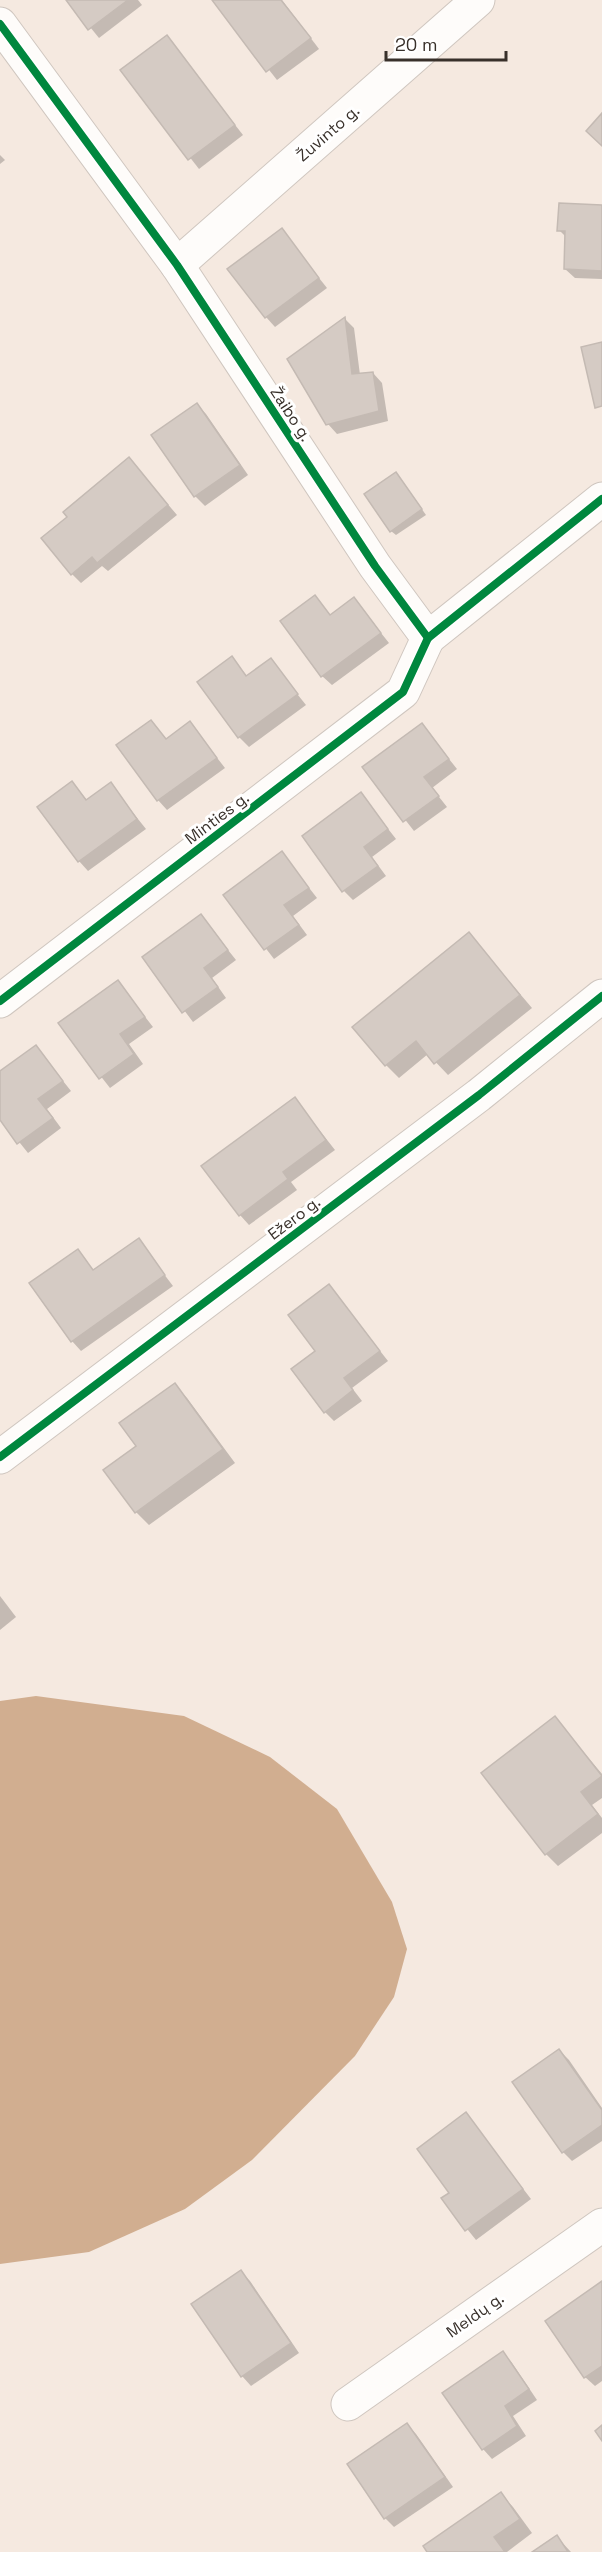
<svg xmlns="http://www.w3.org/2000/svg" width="602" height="2552" viewBox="0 0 602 2552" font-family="'Space Grotesk',sans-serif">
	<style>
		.water { fill: #d1ae90 }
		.shadow { fill: #0003 }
		.building { fill: #d5cbc4; stroke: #c4bab3; stroke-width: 1.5 }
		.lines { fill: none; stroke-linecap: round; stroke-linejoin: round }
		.minor-casing { stroke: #cfc6bf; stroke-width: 35 }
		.minor { stroke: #fefcfa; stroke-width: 33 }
		.cycleway-casing { stroke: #fff; stroke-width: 11 }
		.cycleway { stroke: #00873e; stroke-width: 8 }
		.labels { text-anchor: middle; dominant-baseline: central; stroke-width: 6; stroke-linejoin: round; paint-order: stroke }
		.street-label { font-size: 16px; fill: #38302a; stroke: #fff }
	</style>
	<rect width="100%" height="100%" fill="#f5e9e0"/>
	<path class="water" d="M 36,1696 L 184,1716 L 270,1757 L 337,1809 L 392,1902 L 407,1949 L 394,1997 L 355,2056 L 252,2160 L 185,2209 L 89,2252 L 0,2264 L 0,1701 Z"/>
	<g class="shadow">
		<path d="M 68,0 L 138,0 L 142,5 L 99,38 Z"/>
		<path d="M 214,0 L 282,0 L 319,49 L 277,80 Z"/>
		<path d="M 166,37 L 243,135 L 199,169 L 122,70 Z"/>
		<path d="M 0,155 L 5,160 L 0,164 Z"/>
		<path d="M 602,206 L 602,279 L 575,278 L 565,269 L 567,238 L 559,230 Z"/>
		<path d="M 281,230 L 327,288 L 275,327 L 266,317 Z"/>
		<path d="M 345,319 L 354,328 L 360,375 L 373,373 L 382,383 L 388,421 L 337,434 L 328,424 Z"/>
		<path d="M 197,405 L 206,414 L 248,475 L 205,506 L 195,496 L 153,436 Z"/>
		<path d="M 138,469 L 177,515 L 108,571 L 102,566 L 81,583 L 72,574 Z"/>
		<path d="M 400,478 L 426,515 L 396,535 L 391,531 Z"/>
		<path d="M 315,597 L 331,616 L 354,599 L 389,643 L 332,685 L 322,676 Z"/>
		<path d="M 232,658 L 248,677 L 270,660 L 306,705 L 249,747 L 239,737 Z"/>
		<path d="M 151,722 L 167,740 L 190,723 L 225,768 L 167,810 L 158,800 Z"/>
		<path d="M 422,725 L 457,769 L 432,788 L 447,807 L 414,831 L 364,767 Z"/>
		<path d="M 72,783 L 88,801 L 110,784 L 146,829 L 88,871 L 79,861 Z"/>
		<path d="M 361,794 L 396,839 L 372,857 L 386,876 L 353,900 L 344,891 Z"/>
		<path d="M 282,853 L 317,898 L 293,916 L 307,935 L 274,959 L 225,895 Z"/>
		<path d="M 201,916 L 236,960 L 212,978 L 226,998 L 193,1022 L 144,957 Z"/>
		<path d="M 469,934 L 532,1008 L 448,1075 L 428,1054 L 399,1078 L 386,1065 Z"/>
		<path d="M 118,982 L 153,1027 L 129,1044 L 143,1064 L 110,1088 L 60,1024 Z"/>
		<path d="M 36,1047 L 71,1091 L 47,1109 L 61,1128 L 28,1153 L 0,1118 L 0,1073 Z"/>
		<path d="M 295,1099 L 335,1150 L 291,1182 L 297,1190 L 249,1225 L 240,1215 Z"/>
		<path d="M 138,1240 L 173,1286 L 81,1351 L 72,1341 L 77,1251 L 94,1271 Z"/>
		<path d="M 329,1286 L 388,1361 L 352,1388 L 362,1401 L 334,1421 L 325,1412 L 317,1351 Z"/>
		<path d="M 174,1385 L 187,1398 L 235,1463 L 149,1525 L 136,1512 L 105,1470 L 138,1446 Z"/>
		<path d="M 0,1596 L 16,1617 L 0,1630 Z"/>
		<path d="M 555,1718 L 602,1774 L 602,1798 L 592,1805 L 602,1818 L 602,1833 L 558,1866 L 546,1854 Z"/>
		<path d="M 559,2050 L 569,2060 L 602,2108 L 602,2141 L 572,2161 L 563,2152 Z"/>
		<path d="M 466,2114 L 531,2199 L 476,2240 L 443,2199 L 451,2193 Z"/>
		<path d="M 241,2272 L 250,2281 L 299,2353 L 251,2386 L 242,2376 Z"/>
		<path d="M 602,2283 L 602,2381 L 595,2386 L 585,2377 Z"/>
		<path d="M 503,2353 L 512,2363 L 537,2400 L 513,2416 L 526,2436 L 492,2459 L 483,2449 Z"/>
		<path d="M 407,2425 L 416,2434 L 453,2487 L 394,2527 L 385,2518 Z"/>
		<path d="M 501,2494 L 513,2507 L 532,2533 L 507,2552 L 429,2552 Z"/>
		<path d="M 557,2537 L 571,2552 L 535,2552 Z"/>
	</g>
	<g class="building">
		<path d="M 66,0 L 128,0 L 88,30 Z"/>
		<path d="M 212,0 L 281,0 L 311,38 L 266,72 Z"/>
		<path d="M 167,35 L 235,125 L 188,160 L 120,70 Z"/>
		<path d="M 602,113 L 602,146 L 586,131 Z"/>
		<path d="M 559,203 L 602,205 L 602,271 L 564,269 L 565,231 L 557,231 Z"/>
		<path d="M 282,228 L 319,278 L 265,318 L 227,269 Z"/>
		<path d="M 345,317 L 352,374 L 373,372 L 379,411 L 326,425 L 287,359 Z"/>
		<path d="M 602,342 L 602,406 L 595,408 L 581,347 Z"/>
		<path d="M 197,403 L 240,465 L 194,497 L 151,435 Z"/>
		<path d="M 129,457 L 168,505 L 97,563 L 92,557 L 71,575 L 41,538 L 67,517 L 63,512 Z"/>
		<path d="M 396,472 L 422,509 L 390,532 L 364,494 Z"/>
		<path d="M 315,595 L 330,615 L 354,597 L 381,633 L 321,677 L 280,621 Z"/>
		<path d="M 232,656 L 246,676 L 271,658 L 298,694 L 238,738 L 197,682 Z"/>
		<path d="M 151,720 L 166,739 L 190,721 L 217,758 L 157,801 L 116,745 Z"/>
		<path d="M 422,723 L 449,759 L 424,777 L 439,796 L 403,822 L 362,767 Z"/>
		<path d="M 72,781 L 86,800 L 111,782 L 137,819 L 78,862 L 37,807 Z"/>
		<path d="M 361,792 L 388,829 L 364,847 L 378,866 L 342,892 L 302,836 Z"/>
		<path d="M 282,851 L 309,888 L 284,905 L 299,925 L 264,950 L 223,895 Z"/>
		<path d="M 201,914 L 228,950 L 204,968 L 218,987 L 182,1013 L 142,957 Z"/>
		<path d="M 469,932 L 520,995 L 434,1064 L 416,1041 L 385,1066 L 352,1027 Z"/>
		<path d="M 118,980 L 145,1017 L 120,1034 L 134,1054 L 99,1079 L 58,1023 Z"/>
		<path d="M 36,1045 L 63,1081 L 38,1099 L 53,1118 L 17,1144 L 0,1120 L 0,1071 Z"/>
		<path d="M 295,1097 L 326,1140 L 283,1172 L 288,1179 L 239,1216 L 201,1166 Z"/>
		<path d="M 139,1238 L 165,1275 L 71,1342 L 29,1283 L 78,1249 L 93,1270 Z"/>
		<path d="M 329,1284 L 380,1351 L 344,1378 L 353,1390 L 324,1413 L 291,1369 L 315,1351 L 288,1315 Z"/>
		<path d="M 175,1383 L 223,1449 L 135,1513 L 103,1470 L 136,1446 L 119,1423 Z"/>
		<path d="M 555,1716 L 602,1776 L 581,1792 L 598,1814 L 545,1855 L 481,1773 Z"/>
		<path d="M 559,2049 L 602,2110 L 602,2125 L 562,2153 L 512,2082 Z"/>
		<path d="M 466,2112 L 523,2189 L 465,2231 L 441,2198 L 449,2193 L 417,2149 Z"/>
		<path d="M 241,2270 L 291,2343 L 241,2377 L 191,2304 Z"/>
		<path d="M 602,2281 L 602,2366 L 584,2378 L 545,2321 Z"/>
		<path d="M 503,2351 L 529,2389 L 505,2406 L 517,2426 L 482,2450 L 442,2393 Z"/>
		<path d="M 407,2423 L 445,2477 L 384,2519 L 347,2464 Z"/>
		<path d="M 602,2425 L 602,2441 L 595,2431 Z"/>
		<path d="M 501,2492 L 520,2519 L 494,2537 L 505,2552 L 427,2552 L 423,2546 Z"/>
		<path d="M 557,2535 L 568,2552 L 532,2552 Z"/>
	</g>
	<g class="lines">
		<g class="minor-casing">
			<g id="minor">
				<path d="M 0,24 L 177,265 L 375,566 L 428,638 L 602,499"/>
				<path d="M 177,265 L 478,0"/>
				<path d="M 0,1001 L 403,692 L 428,638"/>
				<path d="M 0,1457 L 479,1095 L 602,996"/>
				<path d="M 348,2404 L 602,2225"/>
			</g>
		</g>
		<use href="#minor" class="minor"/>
		<g class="cycleway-casing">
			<g id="cycleway">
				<path d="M 0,24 L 177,265 L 375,566 L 428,638 L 602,499"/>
				<path d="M 0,1001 L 403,692 L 428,638"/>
				<path d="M 0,1457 L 479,1095 L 602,996"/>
			</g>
		</g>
		<use href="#cycleway" class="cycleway"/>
	</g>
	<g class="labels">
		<g class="street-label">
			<text transform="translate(328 133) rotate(-41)">Žuvinto g.</text>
			<text transform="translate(291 414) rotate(57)">Žaibo g.</text>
			<text transform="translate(217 818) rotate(-37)">Minties g.</text>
			<text transform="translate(294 1218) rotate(-37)">Ežero g.</text>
			<text transform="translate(475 2315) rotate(-35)">Meldų g.</text>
		</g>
	</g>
	<path d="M386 51v9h120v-9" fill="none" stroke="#38302a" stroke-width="3"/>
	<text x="395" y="51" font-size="18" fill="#38302a" stroke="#ffffff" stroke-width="4.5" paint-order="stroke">20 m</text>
</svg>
